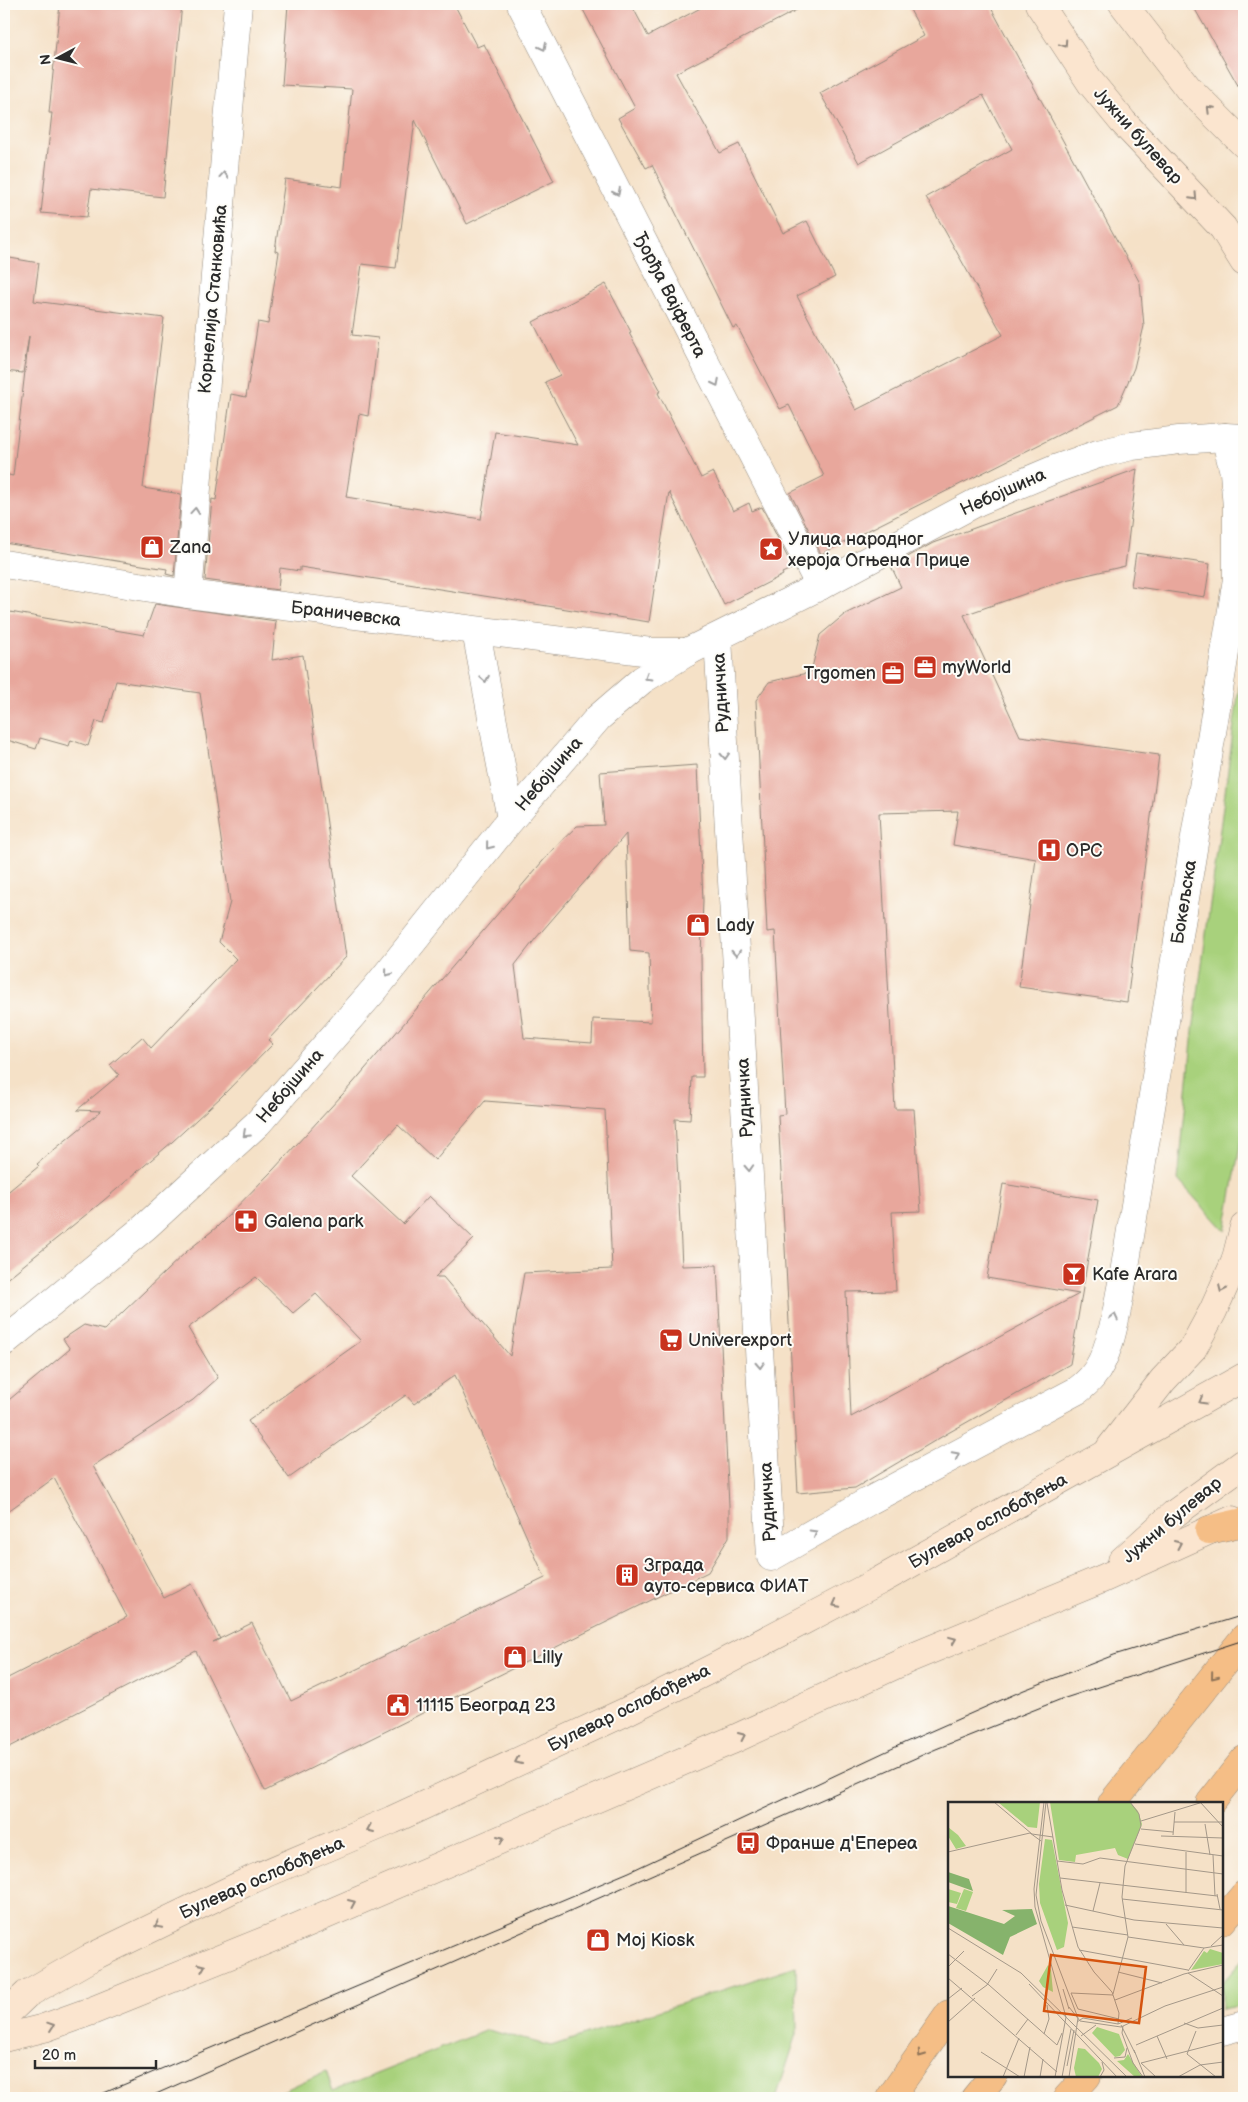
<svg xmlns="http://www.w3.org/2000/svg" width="1248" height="2102" viewBox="0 0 1248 2102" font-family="'Balsamiq Sans',sans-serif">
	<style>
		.green { fill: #a8d17c; stroke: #6a7e54 }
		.building { fill: #e8a79c; fill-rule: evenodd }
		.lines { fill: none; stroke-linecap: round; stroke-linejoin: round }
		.street-casing { stroke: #908679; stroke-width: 29 }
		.secondary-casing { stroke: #908679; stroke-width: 29 }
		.highway-casing { stroke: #908679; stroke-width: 29 }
		.street { stroke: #fff; stroke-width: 28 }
		.secondary { stroke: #fbe5cf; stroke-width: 28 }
		.highway { stroke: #f5be86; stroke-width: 28 }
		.tram { stroke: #2b2b2b; stroke-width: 1 }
		.oneway { stroke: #93887d }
		.oneway2 { stroke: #a0a0a0 }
		.oneway3 { stroke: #907458 }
		.labels { text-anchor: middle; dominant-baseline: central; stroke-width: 4; stroke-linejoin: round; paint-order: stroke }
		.street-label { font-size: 18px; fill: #2b2b2b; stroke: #fdfcf7 }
		.poi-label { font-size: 18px; fill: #2b2b2b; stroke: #fdfcf7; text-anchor: start }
		.inset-road { fill: none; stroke: #a49889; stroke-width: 1 }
		.view { fill: #d5540f; fill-opacity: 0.15; stroke: #d5540f; stroke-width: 2.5 }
		.inset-edge { fill: none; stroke: #2b2b2b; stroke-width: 2.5 }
	</style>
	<rect width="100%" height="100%" fill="#fdfcf7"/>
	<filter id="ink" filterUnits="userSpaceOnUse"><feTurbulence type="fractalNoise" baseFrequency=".02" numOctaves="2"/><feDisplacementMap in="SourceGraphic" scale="10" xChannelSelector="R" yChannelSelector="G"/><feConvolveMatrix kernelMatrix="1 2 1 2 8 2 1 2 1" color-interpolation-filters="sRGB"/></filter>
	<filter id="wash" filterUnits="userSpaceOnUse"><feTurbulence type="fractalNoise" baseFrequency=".0096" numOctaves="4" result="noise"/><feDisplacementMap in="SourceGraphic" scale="20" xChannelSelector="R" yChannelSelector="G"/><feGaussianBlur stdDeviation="1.12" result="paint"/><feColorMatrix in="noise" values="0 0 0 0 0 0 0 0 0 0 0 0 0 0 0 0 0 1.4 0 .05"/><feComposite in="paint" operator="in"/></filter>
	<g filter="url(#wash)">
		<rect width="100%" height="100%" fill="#f5e1c7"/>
		<g class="green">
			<path d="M 1244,650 L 1244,1123 L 1225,1231 L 1178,1180 L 1193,1031 Z"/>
			<path d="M 1244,1958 L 1244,2005 L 1222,2009 L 1222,1983 Z"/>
			<path d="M 796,1966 L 797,2034 L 776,2098 L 268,2098 L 326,2071 L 333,2091 L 487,2030 L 551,2046 Z"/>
		</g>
		<g id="blocks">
			<g class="building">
				<path d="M 60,4 L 182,4 L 163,197 L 91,189 L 87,217 L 41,213 L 52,113 L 49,113 Z"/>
				<path d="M 288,4 L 454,4 L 477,47 L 484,44 L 554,181 L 467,224 L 415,120 L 396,268 L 362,264 L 352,335 L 378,338 L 368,416 L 359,414 L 346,497 L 481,519 L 495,432 L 578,445 L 545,382 L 560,375 L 533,322 L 606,284 L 631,332 L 629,333 L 661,391 L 658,393 L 701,478 L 713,472 L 733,511 L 749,503 L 752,511 L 762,507 L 793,568 L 782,573 L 783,575 L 724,605 L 669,492 L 649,622 L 300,567 L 300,571 L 280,568 L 278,590 L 205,580 L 212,499 L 216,500 L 231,394 L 246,397 L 258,322 L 268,324 L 279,252 L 275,251 L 285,179 L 342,187 L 352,89 L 282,85 Z"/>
				<path d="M 580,4 L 631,4 L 648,36 L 708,4 L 808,4 L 676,73 L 720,153 L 739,144 L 783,233 L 807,221 L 835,277 L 797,296 L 856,410 L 1003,335 L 926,197 L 1012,149 L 983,95 L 859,163 L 820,93 L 924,36 L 907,4 L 989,4 L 1140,283 L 1144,326 L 1134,368 L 1118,405 L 821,554 L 790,493 L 824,476 L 789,405 L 780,409 L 737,326 L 733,328 L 652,165 L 646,168 L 618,118 L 635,108 Z"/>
				<path d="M 1192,4 L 1244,4 L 1244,96 Z"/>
				<path d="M 4,257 L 39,263 L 34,301 L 164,318 L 143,488 L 181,494 L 174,576 L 166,574 L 167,569 L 4,543 L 4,474 L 13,476 L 29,336 L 23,373 L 4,371 Z"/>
				<path d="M 1137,469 L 1125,566 L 1065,580 L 964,615 L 1020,736 L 1159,755 L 1127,1002 L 1019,987 L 1036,859 L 953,845 L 958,811 L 879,813 L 895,1109 L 914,1109 L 921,1211 L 892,1212 L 896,1291 L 846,1292 L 851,1417 L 1079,1294 L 987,1278 L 1003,1184 L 1098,1200 L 1070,1364 L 948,1433 L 855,1488 L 798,1493 L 778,1115 L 785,1114 L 775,931 L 767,932 L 756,700 L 769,682 L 811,672 L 820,635 L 845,614 L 901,587 L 891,566 L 933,543 Z"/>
				<path d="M 1136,553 L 1210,564 L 1205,597 L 1131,586 Z"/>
				<path d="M 155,604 L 276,621 L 272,660 L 303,655 L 346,957 L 268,1040 L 273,1044 L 221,1097 L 172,1142 L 103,1201 L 4,1281 L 4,1195 L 39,1166 L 37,1164 L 101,1111 L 77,1110 L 119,1075 L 110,1065 L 142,1037 L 151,1048 L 236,959 L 219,942 L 230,902 L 200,693 L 116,681 L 104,723 L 96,721 L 88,746 L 71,740 L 69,746 L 40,738 L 36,749 L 4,739 L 4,611 L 144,635 Z"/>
				<path d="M 697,765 L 703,900 L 701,956 L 703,1077 L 692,1077 L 690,1120 L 675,1119 L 682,1266 L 717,1265 L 729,1505 L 729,1537 L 708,1572 L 265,1791 L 196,1651 L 4,1750 L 4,1680 L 127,1617 L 54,1478 L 4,1514 L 4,1404 L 70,1349 L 63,1339 L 84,1325 L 104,1330 L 186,1252 L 217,1227 L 273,1170 L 353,1083 L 554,848 L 577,826 L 604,825 L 600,772 ZM 626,834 L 630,951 L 649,953 L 651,1022 L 593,1019 L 592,1043 L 524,1038 L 515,965 L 536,938 ZM 485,1101 L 605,1110 L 612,1269 L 524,1273 L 510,1356 L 443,1277 L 435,1277 L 474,1239 L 429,1196 L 403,1224 L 351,1176 L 398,1125 L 435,1160 ZM 256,1277 L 293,1313 L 316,1294 L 361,1341 L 248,1421 L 289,1478 L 406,1395 L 414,1404 L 455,1375 L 545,1578 L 291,1701 L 252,1623 L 213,1642 L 220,1639 L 192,1584 L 164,1598 L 93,1466 L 193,1400 L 218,1378 L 188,1328 Z"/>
			</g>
		</g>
	</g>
	<g filter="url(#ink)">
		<use href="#blocks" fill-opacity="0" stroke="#908679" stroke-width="1"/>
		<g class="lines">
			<g class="street-casing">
				<g id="street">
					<path d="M 521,4 L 820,586"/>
					<path d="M 4,564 L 188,594 L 651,652 L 688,652"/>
					<path d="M 188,594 L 238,4"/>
					<path d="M 476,631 L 511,819"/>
					<path d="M 718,638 L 771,1557 L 869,1501 L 1078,1390 C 1083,1386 1088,1382 1092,1377 C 1113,1352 1117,1304 1124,1273 L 1237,579 L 1237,507 L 1234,472 L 1225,437"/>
					<path d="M 4,1342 L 145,1227 L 258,1123 L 375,989 L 511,819 L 598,718 L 642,680 L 689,651 L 820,586 L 979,501 L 1058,468 L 1098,454 L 1132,446 L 1179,440 L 1225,437 L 1243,438"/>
					<path d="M 1222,2031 L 1244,2025"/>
				</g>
			</g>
			<g class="secondary-casing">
				<g id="secondary">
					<path d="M 1039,4 L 1091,83 L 1123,122 L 1223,228 L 1244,262"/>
					<path d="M 1123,4 L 1188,88 L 1244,144"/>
					<path d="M 1110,1448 L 1163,1380 L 1193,1348 L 1213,1311 L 1235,1262 L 1244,1227"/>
					<path d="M 1122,1561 L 1174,1514 L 1244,1463"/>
					<path d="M 4,2016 L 27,1994 L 90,1958 L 253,1879 L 392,1820 L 623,1713 L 717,1666 L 879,1581 L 1244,1377"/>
					<path d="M 4,2038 L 44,2028 L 94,2010 L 279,1935 L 730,1741 L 908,1659 L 1102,1579 L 1232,1520"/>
				</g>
			</g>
			<g class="highway-casing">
				<g id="highway">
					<path d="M 1209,1530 L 1244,1522"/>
					<path d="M 1112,1803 L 1244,1638"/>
					<path d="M 1210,1803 L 1244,1760"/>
					<path d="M 1222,1921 L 1244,1895"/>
					<path d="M 890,2098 L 949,2014"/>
					<path d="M 975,2098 L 993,2076"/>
					<path d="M 1067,2098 L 1087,2076"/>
				</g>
			</g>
			<use href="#street" class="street"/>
			<use href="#secondary" class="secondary"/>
			<use href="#highway" class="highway"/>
			<g class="tram">
				<path d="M 92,2098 L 629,1872 L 904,1743 L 1024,1690 L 1114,1655 L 1244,1615"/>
				<path d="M 147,2098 L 936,1749 L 1059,1700 L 1244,1640"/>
			</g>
		</g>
		<defs><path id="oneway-chevron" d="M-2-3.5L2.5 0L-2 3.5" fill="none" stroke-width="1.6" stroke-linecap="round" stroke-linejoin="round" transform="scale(1.25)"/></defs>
		<g class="oneway">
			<use href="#oneway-chevron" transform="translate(1064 44) rotate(56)"/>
			<use href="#oneway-chevron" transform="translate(1210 109) rotate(-135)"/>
			<use href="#oneway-chevron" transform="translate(1194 197) rotate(47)"/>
			<use href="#oneway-chevron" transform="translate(1222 1289) rotate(114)"/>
			<use href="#oneway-chevron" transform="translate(1202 1401) rotate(150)"/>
			<use href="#oneway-chevron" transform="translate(1178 1544) rotate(-24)"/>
			<use href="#oneway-chevron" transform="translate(836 1604) rotate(152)"/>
			<use href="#oneway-chevron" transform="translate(953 1640) rotate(-22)"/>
			<use href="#oneway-chevron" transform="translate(742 1736) rotate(-25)"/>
			<use href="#oneway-chevron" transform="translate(518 1761) rotate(155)"/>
			<use href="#oneway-chevron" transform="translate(370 1829) rotate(157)"/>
			<use href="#oneway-chevron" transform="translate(501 1839) rotate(-23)"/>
			<use href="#oneway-chevron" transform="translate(352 1903) rotate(-24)"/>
			<use href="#oneway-chevron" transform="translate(158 1925) rotate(154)"/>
			<use href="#oneway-chevron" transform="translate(202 1967) rotate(-22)"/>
			<use href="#oneway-chevron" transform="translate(51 2026) rotate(-19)"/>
		</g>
		<g class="oneway2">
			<use href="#oneway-chevron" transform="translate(543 47) rotate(63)"/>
			<use href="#oneway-chevron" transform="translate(224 175) rotate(-85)"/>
			<use href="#oneway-chevron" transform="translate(617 192) rotate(63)"/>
			<use href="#oneway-chevron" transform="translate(716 383) rotate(63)"/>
			<use href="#oneway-chevron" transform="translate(195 511) rotate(-85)"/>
			<use href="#oneway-chevron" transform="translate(648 677) rotate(148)"/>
			<use href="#oneway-chevron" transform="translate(485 679) rotate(80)"/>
			<use href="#oneway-chevron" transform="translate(725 756) rotate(87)"/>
			<use href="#oneway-chevron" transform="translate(489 846) rotate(129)"/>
			<use href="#oneway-chevron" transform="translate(736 953) rotate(87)"/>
			<use href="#oneway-chevron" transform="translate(388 973) rotate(129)"/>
			<use href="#oneway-chevron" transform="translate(246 1134) rotate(137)"/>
			<use href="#oneway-chevron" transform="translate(749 1168) rotate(87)"/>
			<use href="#oneway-chevron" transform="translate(1114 1317) rotate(-77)"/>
			<use href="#oneway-chevron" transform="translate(760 1365) rotate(87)"/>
			<use href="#oneway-chevron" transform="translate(956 1455) rotate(-28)"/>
			<use href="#oneway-chevron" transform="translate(814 1533) rotate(-30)"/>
		</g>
		<g class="oneway3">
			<use href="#oneway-chevron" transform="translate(1214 1676) rotate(129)"/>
			<use href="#oneway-chevron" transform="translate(921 2054) rotate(125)"/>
		</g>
	</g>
	<defs>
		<g id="shop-square" transform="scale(1.25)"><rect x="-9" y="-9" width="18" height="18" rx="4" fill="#c8321e" stroke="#fdfcf7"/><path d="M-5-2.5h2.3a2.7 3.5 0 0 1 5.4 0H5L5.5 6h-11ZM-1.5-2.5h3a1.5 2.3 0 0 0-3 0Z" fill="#fff"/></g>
		<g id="sight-square" transform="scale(1.25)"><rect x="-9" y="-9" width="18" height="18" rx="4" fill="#c8321e" stroke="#fdfcf7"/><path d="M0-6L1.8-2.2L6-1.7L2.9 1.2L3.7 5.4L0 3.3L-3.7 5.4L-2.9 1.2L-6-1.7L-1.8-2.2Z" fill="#fff"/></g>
		<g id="office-square" transform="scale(1.25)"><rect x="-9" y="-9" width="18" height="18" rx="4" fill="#c8321e" stroke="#fdfcf7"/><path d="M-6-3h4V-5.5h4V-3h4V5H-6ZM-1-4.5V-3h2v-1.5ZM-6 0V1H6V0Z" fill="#fff"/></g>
		<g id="hospital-square" transform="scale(1.25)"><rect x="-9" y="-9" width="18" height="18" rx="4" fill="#c8321e" stroke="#fdfcf7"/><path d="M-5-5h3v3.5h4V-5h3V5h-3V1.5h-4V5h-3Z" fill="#fff"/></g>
		<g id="pharmacy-square" transform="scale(1.25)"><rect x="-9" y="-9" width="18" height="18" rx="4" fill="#c8321e" stroke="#fdfcf7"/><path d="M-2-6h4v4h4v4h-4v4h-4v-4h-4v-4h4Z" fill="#fff"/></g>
		<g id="bar-square" transform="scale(1.25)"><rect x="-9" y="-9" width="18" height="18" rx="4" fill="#c8321e" stroke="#fdfcf7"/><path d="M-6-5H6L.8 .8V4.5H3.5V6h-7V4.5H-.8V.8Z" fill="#fff"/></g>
		<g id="supermarket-square" transform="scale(1.25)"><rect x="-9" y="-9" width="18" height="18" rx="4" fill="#c8321e" stroke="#fdfcf7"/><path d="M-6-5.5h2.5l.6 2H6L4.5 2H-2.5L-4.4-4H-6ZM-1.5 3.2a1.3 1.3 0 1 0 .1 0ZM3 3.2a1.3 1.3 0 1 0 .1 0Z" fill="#fff"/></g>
		<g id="building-square" transform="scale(1.25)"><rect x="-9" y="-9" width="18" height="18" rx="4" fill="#c8321e" stroke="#fdfcf7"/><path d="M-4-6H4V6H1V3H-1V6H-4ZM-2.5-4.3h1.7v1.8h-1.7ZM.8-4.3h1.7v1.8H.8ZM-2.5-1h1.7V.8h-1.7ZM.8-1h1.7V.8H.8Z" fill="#fff"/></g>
		<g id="civic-square" transform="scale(1.25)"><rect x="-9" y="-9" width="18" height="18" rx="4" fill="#c8321e" stroke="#fdfcf7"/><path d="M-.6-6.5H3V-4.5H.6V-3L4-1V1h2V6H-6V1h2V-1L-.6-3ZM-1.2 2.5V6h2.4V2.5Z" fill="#fff"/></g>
		<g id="bus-square" transform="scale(1.25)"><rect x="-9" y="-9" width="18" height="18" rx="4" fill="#c8321e" stroke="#fdfcf7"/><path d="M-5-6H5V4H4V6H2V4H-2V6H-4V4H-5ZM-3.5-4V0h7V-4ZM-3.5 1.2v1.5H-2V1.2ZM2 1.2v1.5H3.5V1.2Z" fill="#fff"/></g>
	</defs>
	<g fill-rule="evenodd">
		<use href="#shop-square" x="152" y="547"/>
		<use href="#sight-square" x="771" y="549"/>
		<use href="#office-square" x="925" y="667"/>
		<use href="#office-square" x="893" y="673"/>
		<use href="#hospital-square" x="1049" y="850"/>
		<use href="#shop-square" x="698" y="925"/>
		<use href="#pharmacy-square" x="246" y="1221"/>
		<use href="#bar-square" x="1074" y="1274"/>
		<use href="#supermarket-square" x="671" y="1340"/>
		<use href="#building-square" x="627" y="1575"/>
		<use href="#shop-square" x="515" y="1657"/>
		<use href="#civic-square" x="398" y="1705"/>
		<use href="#bus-square" x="748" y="1843"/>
		<use href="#shop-square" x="598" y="1940"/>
	</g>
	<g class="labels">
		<g class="street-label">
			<text transform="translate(1138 136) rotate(48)">Јужни булевар</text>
			<text transform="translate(670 295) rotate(63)">Ђорђа Вајферта</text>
			<text transform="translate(213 299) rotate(-85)">Корнелија Станковића</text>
			<text transform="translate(1003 492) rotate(-24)">Небојшина</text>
			<text transform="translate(346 614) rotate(7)">Браничевска</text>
			<text transform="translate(721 693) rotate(-93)">Рудничка</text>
			<text transform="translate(549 774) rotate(-49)">Небојшина</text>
			<text transform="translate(1184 902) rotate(-81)">Бокељска</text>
			<text transform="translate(290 1086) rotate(-49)">Небојшина</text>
			<text transform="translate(745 1098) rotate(-93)">Рудничка</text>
			<text transform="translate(768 1502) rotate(-93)">Рудничка</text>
			<text transform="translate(1172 1520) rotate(-40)">Јужни булевар</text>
			<text transform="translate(988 1521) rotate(-29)">Булевар ослобођења</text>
			<text transform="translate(629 1708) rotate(-26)">Булевар ослобођења</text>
			<text transform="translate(262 1878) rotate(-24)">Булевар ослобођења</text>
		</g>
		<g class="poi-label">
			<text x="788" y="539">Улица народног<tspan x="788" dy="21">хероја Огњена Прице</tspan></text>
			<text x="170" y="547">Zana</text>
			<text x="942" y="667">myWorld</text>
			<text x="876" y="673" text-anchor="end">Trgomen</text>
			<text x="1066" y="850">ОРС</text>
			<text x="716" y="925">Lady</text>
			<text x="264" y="1221">Galena park</text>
			<text x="1092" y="1274">Kafe Arara</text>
			<text x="688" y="1340">Univerexport</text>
			<text x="644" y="1565">Зграда<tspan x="644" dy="21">ауто-сервиса ФИАТ</tspan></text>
			<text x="532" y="1657">Lilly</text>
			<text x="416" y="1705">11115 Београд 23</text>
			<text x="766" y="1843">Франше д'Епереа</text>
			<text x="616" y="1940">Moj Kiosk</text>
		</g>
	</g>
	<g transform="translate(948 1802)">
		<rect width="275" height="275" fill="#f5e1c7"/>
		<path d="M 92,0 L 89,26 L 80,25 L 51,1 ZM 102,0 L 182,0 L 190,9 L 194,22 L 180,57 L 170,53 L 167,46 L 128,53 L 127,60 L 111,58 ZM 0,25 L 10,33 L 18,44 L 8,47 L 0,34 ZM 97,37 L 104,38 L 120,121 L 116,145 L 109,148 L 92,101 L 91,82 ZM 0,87 L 13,91 L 9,102 L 0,100 ZM 16,87 L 25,90 L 18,109 L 8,106 ZM 262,147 L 275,151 L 275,162 L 243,168 L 256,149 L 259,151 ZM 100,163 L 103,168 L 105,190 L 95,185 L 91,179 ZM 149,225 L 171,232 L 177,248 L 172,254 L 167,255 L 144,231 ZM 130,246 L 137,247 L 151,261 L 154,267 L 150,275 L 128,275 L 126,266 ZM 180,252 L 194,275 L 187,275 L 169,259 L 176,258 Z" fill="#a8d17c"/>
		<path d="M 0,70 L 21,77 L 25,89 L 0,80 ZM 0,104 L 56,122 L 67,114 L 54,108 L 84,107 L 89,122 L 62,135 L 55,153 L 0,121 Z" fill="#86b36c"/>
		<path class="inset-road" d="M 46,0 L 84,32 L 105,35M 96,0 L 86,87 L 87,105 L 118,215 L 107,275M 98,0 L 88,93 L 93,119 L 130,216 L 121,275M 252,0 L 275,25M 99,1 L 114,88 L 130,145 L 146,170 L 164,190 L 171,211 L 170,222M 193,19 L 255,0M 226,20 L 275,20M 257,22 L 262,53M 193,27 L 225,30M 225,33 L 227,10M 213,34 L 275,36M 187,42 L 275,54M 0,50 L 82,31 L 93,39M 265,53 L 267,94M 109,59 L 135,62 L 152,56 L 275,72M 112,76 L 269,94M 238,91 L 238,50M 269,92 L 272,107M 174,97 L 275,108M 117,103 L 186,118 L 275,126M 145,109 L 152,81M 218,122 L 236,143M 124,125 L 180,133M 0,126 L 73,171 L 179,275M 180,135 L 256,146 L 275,143M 263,144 L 275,133M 131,148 L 240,168M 0,152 L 41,183 L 109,243 L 114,231M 0,165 L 16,149M 240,169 L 256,146M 170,170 L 214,181M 240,171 L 275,194M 0,176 L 109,270M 81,182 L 169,275M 115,187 L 121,207M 165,192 L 180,135 L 174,95 L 177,64 L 193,24 L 191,12 L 182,0M 165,193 L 123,191 L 130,207 L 171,217M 24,194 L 39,183 L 49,167M 0,197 L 14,186M 167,198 L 236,172 L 275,163M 121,205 L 132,219 L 173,225 L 217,204 L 275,185M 0,220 L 27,196M 129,220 L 135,216 L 170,222 L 184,216M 236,221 L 250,226 L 275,223M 173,223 L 187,251M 175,224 L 174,231 L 185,261 L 195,275M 96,232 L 101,217 L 99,203M 68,233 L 80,217M 133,234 L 148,223M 209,234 L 219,257M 188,243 L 275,206M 186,248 L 197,275M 33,250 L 72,275M 239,252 L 268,275M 239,252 L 248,229M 166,256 L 177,255 L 179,246M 193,261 L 275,240M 193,261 L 208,275M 119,264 L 126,228M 55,275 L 71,236M 76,275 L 82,245M 92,275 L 95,257M 114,275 L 123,227M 152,275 L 156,268 L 154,260M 230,275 L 252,263 L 275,260"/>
		<path class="view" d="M 103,153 L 198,165 L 191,221 L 96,209 Z"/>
		<rect width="275" height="275" class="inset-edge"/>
	</g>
	<rect width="1248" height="2102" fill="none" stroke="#fdfcf7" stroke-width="20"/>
	<g transform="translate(58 58) rotate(263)" stroke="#fdfcf7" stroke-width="4" paint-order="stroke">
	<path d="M0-4L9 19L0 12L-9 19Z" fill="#2b2b2b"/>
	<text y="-8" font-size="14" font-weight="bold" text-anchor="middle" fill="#2b2b2b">N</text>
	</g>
	<path d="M35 2060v8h121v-8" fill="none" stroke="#2b2b2b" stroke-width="2.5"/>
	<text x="42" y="2060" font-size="15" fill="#2b2b2b" stroke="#fdfcf7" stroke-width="4" paint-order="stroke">20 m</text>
</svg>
